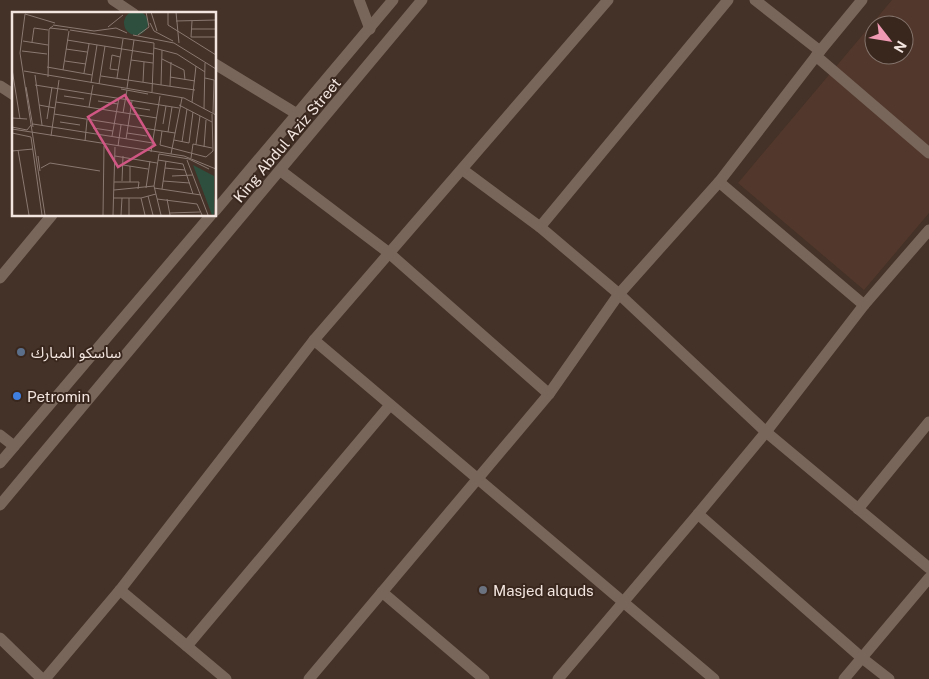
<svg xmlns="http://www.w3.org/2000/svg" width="929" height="679" viewBox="0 0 929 679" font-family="'Public Sans','Noto Sans Arabic',sans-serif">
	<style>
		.built { fill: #52382c; fill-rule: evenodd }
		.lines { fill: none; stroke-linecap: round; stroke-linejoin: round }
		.minor { stroke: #79665b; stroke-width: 11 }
		.service-dot { fill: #5c6f8a; stroke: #39271e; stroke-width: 2 }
		.shop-dot { fill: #3f7fe0; stroke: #39271e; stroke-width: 2 }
		.worship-dot { fill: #6b7280; stroke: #39271e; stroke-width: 2 }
		.labels { text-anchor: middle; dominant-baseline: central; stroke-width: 4; stroke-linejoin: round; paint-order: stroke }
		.street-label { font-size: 15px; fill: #f2e5df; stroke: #39271e }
		.poi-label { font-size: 15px; fill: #f2e5df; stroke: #39271e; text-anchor: start }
		.inset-road { fill: none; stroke: #8a7971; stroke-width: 1 }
		.view { fill: #d05683; fill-opacity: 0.15; stroke: #d05683; stroke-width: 2.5 }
		.inset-edge { fill: none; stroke: #f2e5df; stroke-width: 2.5 }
	</style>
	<rect width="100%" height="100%" fill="#443127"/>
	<path class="built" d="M 892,0 L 929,0 L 929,213 L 864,290 L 738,183 ZM 874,25 L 904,25 L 904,55 L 874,55 Z"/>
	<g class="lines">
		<g class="minor">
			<path d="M 113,0 L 134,14"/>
			<path d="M 359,0 L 370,29"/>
			<path d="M 755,0 L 820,51"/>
			<path d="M 816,56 L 929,153"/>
			<path d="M 215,64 L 297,114"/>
			<path d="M 0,86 L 14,95"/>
			<path d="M 463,170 L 540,227 L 619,294 L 766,432 L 929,568"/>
			<path d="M 281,171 L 389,253 L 549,394"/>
			<path d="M 719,182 L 864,305"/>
			<path d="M 215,211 L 393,0"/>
			<path d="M 540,227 L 728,0"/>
			<path d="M 0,278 L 52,215"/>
			<path d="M 314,340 L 714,679"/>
			<path d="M 0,435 L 14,446"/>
			<path d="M 0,463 L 211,215"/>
			<path d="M 0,505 L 422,0"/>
			<path d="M 858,509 L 929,422"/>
			<path d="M 698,514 L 862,658 L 889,679"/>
			<path d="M 120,590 L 226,679"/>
			<path d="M 382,592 L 484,679"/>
			<path d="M 0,638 L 42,679"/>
			<path d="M 187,646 L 390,405"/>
			<path d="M 45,679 L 120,590 L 314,340 L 608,0"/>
			<path d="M 309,679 L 549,394 L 619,294 L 719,182 L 820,51 L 862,0"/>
			<path d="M 558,679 L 698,514 L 766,432 L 864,305 L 929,230"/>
			<path d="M 844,679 L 929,578"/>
		</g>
	</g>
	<circle class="service-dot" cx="21" cy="352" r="5"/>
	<circle class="shop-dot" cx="17" cy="396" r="5"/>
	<circle class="worship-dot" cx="483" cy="590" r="5"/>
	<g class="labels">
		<g class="street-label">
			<text transform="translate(287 140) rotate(-50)">King Abdul Aziz Street</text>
		</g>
		<g class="poi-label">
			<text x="31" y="352">ساسكو المبارك</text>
			<text x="27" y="396">Petromin</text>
			<text x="493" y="590">Masjed alquds</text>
		</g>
	</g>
	<g transform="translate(12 12)">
		<rect width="204" height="204" fill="#443127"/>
		<path d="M112 11a12 12 0 1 1 24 0a12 12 0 1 1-24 0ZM 181,153 L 202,164 L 202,202 L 200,203 Z" fill="#2e4f3d"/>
		<path class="inset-road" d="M 139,0 L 145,19M 156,0 L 156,13 L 204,43M 164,0 L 167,31M 164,9 L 204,8M 138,11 L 142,19 L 161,29M 41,13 L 82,19 L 104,16 L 115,21M 96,15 L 111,3M 38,16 L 56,18M 180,17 L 204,17M 58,18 L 142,31M 121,23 L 162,31 L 204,57M 126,23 L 137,15 L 134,0M 179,25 L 204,25M 179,25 L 180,9M 55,28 L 141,42M 11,29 L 36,33M 20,30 L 22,16 L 36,18M 142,36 L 165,42 L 193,60M 54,37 L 75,40M 10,39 L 35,42M 150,47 L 172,58 L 173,68M 119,48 L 141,51M 53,49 L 74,52M 35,55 L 80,63M 0,57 L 8,107M 51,58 L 57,19M 106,58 L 98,57 L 100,43 L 108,45M 12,59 L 172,86 L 204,103M 72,61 L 77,32M 23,63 L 30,113M 89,64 L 183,78M 36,65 L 37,17 L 41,14M 158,65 L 183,69M 105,66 L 111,27M 193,66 L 202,68 L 201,101M 131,70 L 132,50M 79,71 L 85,33M 87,72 L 93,34M 23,73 L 167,96M 149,73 L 150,38M 158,74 L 159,50M 14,75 L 21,115M 115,76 L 122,28M 109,77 L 136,82M 140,80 L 142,31M 52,84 L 72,87M 86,89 L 106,92M 44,90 L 145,106M 180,90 L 184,54M 27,93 L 43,96M 167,93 L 200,110M 77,95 L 81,73M 119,95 L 138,98M 192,97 L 193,51M 111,101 L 115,78M 42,102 L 163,121M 0,106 L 15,107M 35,107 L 40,75M 48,110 L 68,113M 21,112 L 141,131M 151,112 L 154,94M 0,115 L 15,118 L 19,113M 81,116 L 101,119M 0,117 L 172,144 L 204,157M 150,119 L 148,133 L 194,145 L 201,139 L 200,102M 156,120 L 160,95M 0,121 L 19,125 L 30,203M 115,121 L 135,124M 39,124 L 47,68M 100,124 L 107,86M 114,127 L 120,89M 162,128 L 177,131 L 181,100M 73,129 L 75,108M 170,130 L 175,97M 184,132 L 188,104M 106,134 L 109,113M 192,135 L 194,108M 6,138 L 17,203M 0,139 L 21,137M 139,140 L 148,84M 147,142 L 177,147 L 197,157M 147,142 L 142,174 L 149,203M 159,142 L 170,86M 26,144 L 28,159M 103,144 L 145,151M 179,146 L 181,132 L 200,136M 146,148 L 171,152 L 181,182M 175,148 L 196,203M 111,153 L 136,157M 29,156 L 38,151 L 88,159M 153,156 L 173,158M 160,164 L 181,163M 110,169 L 111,144M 151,169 L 178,171M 102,170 L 127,170 L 126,177M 118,170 L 118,154M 134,176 L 138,149M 142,176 L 189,183M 150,177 L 154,149M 102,178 L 142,174M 136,184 L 141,203M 102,186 L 129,186 L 144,182M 129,186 L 133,203M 145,187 L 185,192 L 190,203M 155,187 L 158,203M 157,201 L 188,200M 33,203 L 8,41 L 13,2 L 43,11M 91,203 L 92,134M 101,203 L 103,135M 109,203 L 110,186M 117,203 L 117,186M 203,203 L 204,159"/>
		<path class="view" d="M 113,83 L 143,133 L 106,155 L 76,105 Z"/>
		<rect width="204" height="204" class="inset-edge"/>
	</g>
	<g transform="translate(889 40) rotate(121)"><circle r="24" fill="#39271e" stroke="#83736b"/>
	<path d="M0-4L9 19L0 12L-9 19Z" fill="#f19ab3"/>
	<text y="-8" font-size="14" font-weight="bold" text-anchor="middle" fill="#f2e5df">N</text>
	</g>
</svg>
